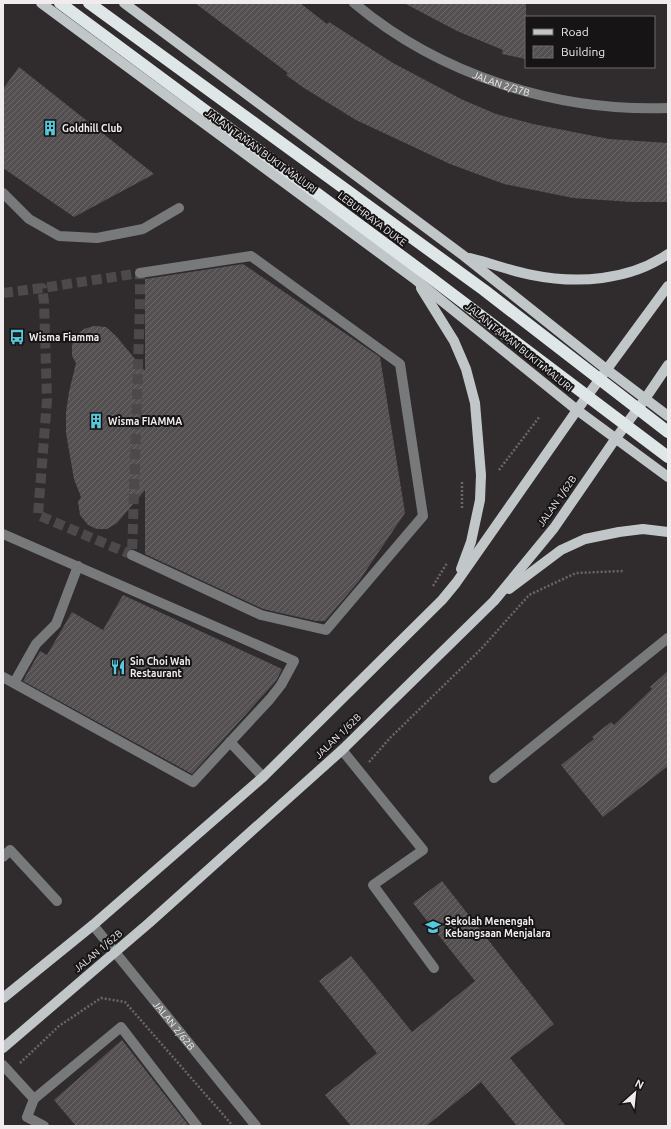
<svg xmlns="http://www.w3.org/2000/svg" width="671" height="1129" viewBox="0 0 671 1129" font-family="Ubuntu,sans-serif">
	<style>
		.building { fill: url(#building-hatch) }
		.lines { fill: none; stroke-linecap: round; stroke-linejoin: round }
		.minor-tunnel { stroke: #4d4849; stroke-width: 10; stroke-dasharray: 10 5; stroke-linecap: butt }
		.path { stroke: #6b6667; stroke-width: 2.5; stroke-dasharray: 2 2; stroke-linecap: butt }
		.minor { stroke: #77797a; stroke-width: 10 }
		.major { stroke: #c1c7c8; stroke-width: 10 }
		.highway { stroke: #dfe6e7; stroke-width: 12 }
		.labels { text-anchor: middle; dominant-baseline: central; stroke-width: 4; stroke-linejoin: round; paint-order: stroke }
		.street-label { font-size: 10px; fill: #f0eced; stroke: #161414 }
		.poi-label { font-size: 10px; font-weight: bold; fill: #f0eced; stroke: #161414; text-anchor: start }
	</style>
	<defs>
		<pattern id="building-hatch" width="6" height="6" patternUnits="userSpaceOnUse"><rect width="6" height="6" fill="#544f50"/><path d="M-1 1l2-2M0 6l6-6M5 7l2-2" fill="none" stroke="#6d686a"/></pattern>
	</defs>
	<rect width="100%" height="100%" fill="#302b2c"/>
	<g class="building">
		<path d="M 195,3 L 300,3 L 327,24 L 329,22 L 393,63 L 461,99 L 496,114 L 533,124 L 609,139 L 668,143 L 668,202 L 632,202 L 573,198 L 504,184 L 450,164 L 356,120 L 304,88 L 286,75 L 288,73 Z"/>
		<path d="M 404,3 L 526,3 L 526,59 L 502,54 L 503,50 L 457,31 Z"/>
		<path d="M 19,67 L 154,174 L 74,217 L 3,168 L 3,89 Z"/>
		<path d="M 243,264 L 380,357 L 405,513 L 359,581 L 325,621 L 316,621 L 263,609 L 145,554 L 145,490 L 117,523 L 107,529 L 97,529 L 88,525 L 80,515 L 78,502 L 81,497 L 74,479 L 66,433 L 66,412 L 69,392 L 76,363 L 72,356 L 72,345 L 75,336 L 84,329 L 94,326 L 106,327 L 116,336 L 145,371 L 145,279 Z"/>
		<path d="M 123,595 L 282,669 L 276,681 L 192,774 L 23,681 L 40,651 L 47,655 L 72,612 L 103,630 Z"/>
		<path d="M 668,671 L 668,766 L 603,817 L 561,765 L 594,739 L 592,737 L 611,722 L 614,725 L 652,689 L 650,687 Z"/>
		<path d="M 442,881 L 554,1024 L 510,1058 L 566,1126 L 517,1126 L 481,1082 L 426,1126 L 351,1126 L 325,1095 L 377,1053 L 319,981 L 351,956 L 412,1032 L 475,981 L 413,903 Z"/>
		<path d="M 122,1040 L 189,1126 L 76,1126 L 54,1100 Z"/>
	</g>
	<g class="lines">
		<path class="minor-tunnel" d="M 3,293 L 42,288 L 44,302 L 47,400 L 38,515 L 132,555 L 140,304 L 140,273 L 42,288"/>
		<g class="path">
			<path d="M 499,470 L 540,416"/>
			<path d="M 462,508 L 462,480"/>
			<path d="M 433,586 L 447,563"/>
			<path d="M 369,762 L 390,738 L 482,648 L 529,595 L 576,573 L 623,571"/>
			<path d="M 20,1063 L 59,1026 L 101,998 L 125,1002 L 233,1126"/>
		</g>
		<g class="minor">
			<path id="s1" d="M 354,3 C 440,75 556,112 668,108"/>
			<path d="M 3,193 L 29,219 L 59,236 L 97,238 L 143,229 L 179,208"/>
			<path d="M 3,534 L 294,661 L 281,685 L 270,699 L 193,782 L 3,677"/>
			<path d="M 132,555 L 261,615 L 326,630 L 423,516 L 400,364 L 251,256 L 140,273"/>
			<path d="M 14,683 L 36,644 L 56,624 L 78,566"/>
			<path d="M 230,742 L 263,777"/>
			<path d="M 342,750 L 423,850 L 373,885 L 434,968"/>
			<path d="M 494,778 L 668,638"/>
			<path d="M 3,857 L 10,850 L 57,901"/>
			<path id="s2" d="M 93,925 L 256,1126"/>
			<path d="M 3,1065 L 34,1099"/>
			<path d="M 44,1126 L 27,1117 L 34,1099 L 121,1027 L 197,1126"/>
		</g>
		<g class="major">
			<path d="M 41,3 L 416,280 L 577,410 L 668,477"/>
			<path d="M 124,3 L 464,256 L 606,369 L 668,416"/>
			<path d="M 470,258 C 490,263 511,271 532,275 C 577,284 629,281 668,254"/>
			<path d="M 421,288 L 454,341 L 466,369 L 475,403 L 481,475 L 480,500 L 471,542 L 461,569"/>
			<path d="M 509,589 L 561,550 L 585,539 L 619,532 L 643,529 L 668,532"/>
			<path d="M 3,998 L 93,925 L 263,777 L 442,600 L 456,583 L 577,410 L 668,286"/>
			<path d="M 3,1048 L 149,923 L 342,750 L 494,601 L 554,528 L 616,438 L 645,399 L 668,365"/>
		</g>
		<g class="highway">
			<path d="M 60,3 L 431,278 L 668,457"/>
			<path d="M 89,3 L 484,290 L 668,432"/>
		</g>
	</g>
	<defs>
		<g id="building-bare" transform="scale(1.2)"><path d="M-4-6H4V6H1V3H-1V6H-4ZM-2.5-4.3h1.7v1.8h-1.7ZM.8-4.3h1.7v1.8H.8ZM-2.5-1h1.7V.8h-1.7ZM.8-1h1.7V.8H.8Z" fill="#55cadf" stroke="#161414" stroke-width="2.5" paint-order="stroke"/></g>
		<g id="bus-bare" transform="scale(1.2)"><path d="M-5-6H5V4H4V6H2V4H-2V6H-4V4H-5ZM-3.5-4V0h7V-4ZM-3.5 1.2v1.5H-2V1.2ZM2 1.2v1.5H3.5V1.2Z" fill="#55cadf" stroke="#161414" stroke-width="2.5" paint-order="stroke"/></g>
		<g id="restaurant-bare" transform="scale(1.2)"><path d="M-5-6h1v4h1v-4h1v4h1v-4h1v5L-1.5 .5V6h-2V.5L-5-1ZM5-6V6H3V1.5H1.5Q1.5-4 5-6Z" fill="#55cadf" stroke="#161414" stroke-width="2.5" paint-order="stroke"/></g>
		<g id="school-bare" transform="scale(1.2)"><path d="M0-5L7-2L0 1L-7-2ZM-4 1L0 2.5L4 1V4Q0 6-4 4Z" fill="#55cadf" stroke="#161414" stroke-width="2.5" paint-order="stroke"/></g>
	</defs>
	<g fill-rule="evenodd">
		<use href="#building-bare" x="50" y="128"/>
		<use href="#bus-bare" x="17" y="337"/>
		<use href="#building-bare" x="96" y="421"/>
		<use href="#restaurant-bare" x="118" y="667"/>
		<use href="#school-bare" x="433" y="927"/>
	</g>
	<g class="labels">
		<g class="street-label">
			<text stroke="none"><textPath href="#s1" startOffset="169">JALAN 2/37B</textPath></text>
			<text transform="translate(261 151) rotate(36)">JALAN TAMAN BUKIT MALURI</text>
			<text transform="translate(372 219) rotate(37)">LEBUHRAYA DUKE</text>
			<text transform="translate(519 347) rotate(39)">JALAN TAMAN BUKIT MALURI</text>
			<text transform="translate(557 501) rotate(-55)">JALAN 1/62B</text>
			<text transform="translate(338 736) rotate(-44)">JALAN 1/62B</text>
			<text transform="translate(98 951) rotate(-40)">JALAN 1/62B</text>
			<text stroke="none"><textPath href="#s2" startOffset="129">JALAN 2/62B</textPath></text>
		</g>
		<g class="poi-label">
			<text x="62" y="128">Goldhill Club</text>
			<text x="29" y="337">Wisma Fiamma</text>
			<text x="108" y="421">Wisma FIAMMA</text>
			<text x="130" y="661">Sin Choi Wah<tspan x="130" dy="12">Restaurant</tspan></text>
			<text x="445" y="921">Sekolah Menengah<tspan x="445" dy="12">Kebangsaan Menjalara</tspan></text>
		</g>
	</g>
	<rect width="671" height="1129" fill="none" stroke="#f0eced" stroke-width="8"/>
	<rect x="525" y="16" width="130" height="52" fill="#161414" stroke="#6d6a6b"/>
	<rect x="533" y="29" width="20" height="6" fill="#c1c7c8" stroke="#6d6a6b"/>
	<text x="561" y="36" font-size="12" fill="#f0eced">Road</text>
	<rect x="533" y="46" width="20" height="12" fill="url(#building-hatch)" stroke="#6d6a6b"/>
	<text x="561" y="56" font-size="12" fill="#f0eced">Building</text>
	<g transform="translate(635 1093) rotate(27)" stroke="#161414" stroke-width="3" paint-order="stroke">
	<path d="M0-3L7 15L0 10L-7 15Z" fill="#f0eced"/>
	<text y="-6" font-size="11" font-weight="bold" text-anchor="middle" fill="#f0eced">N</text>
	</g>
</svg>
